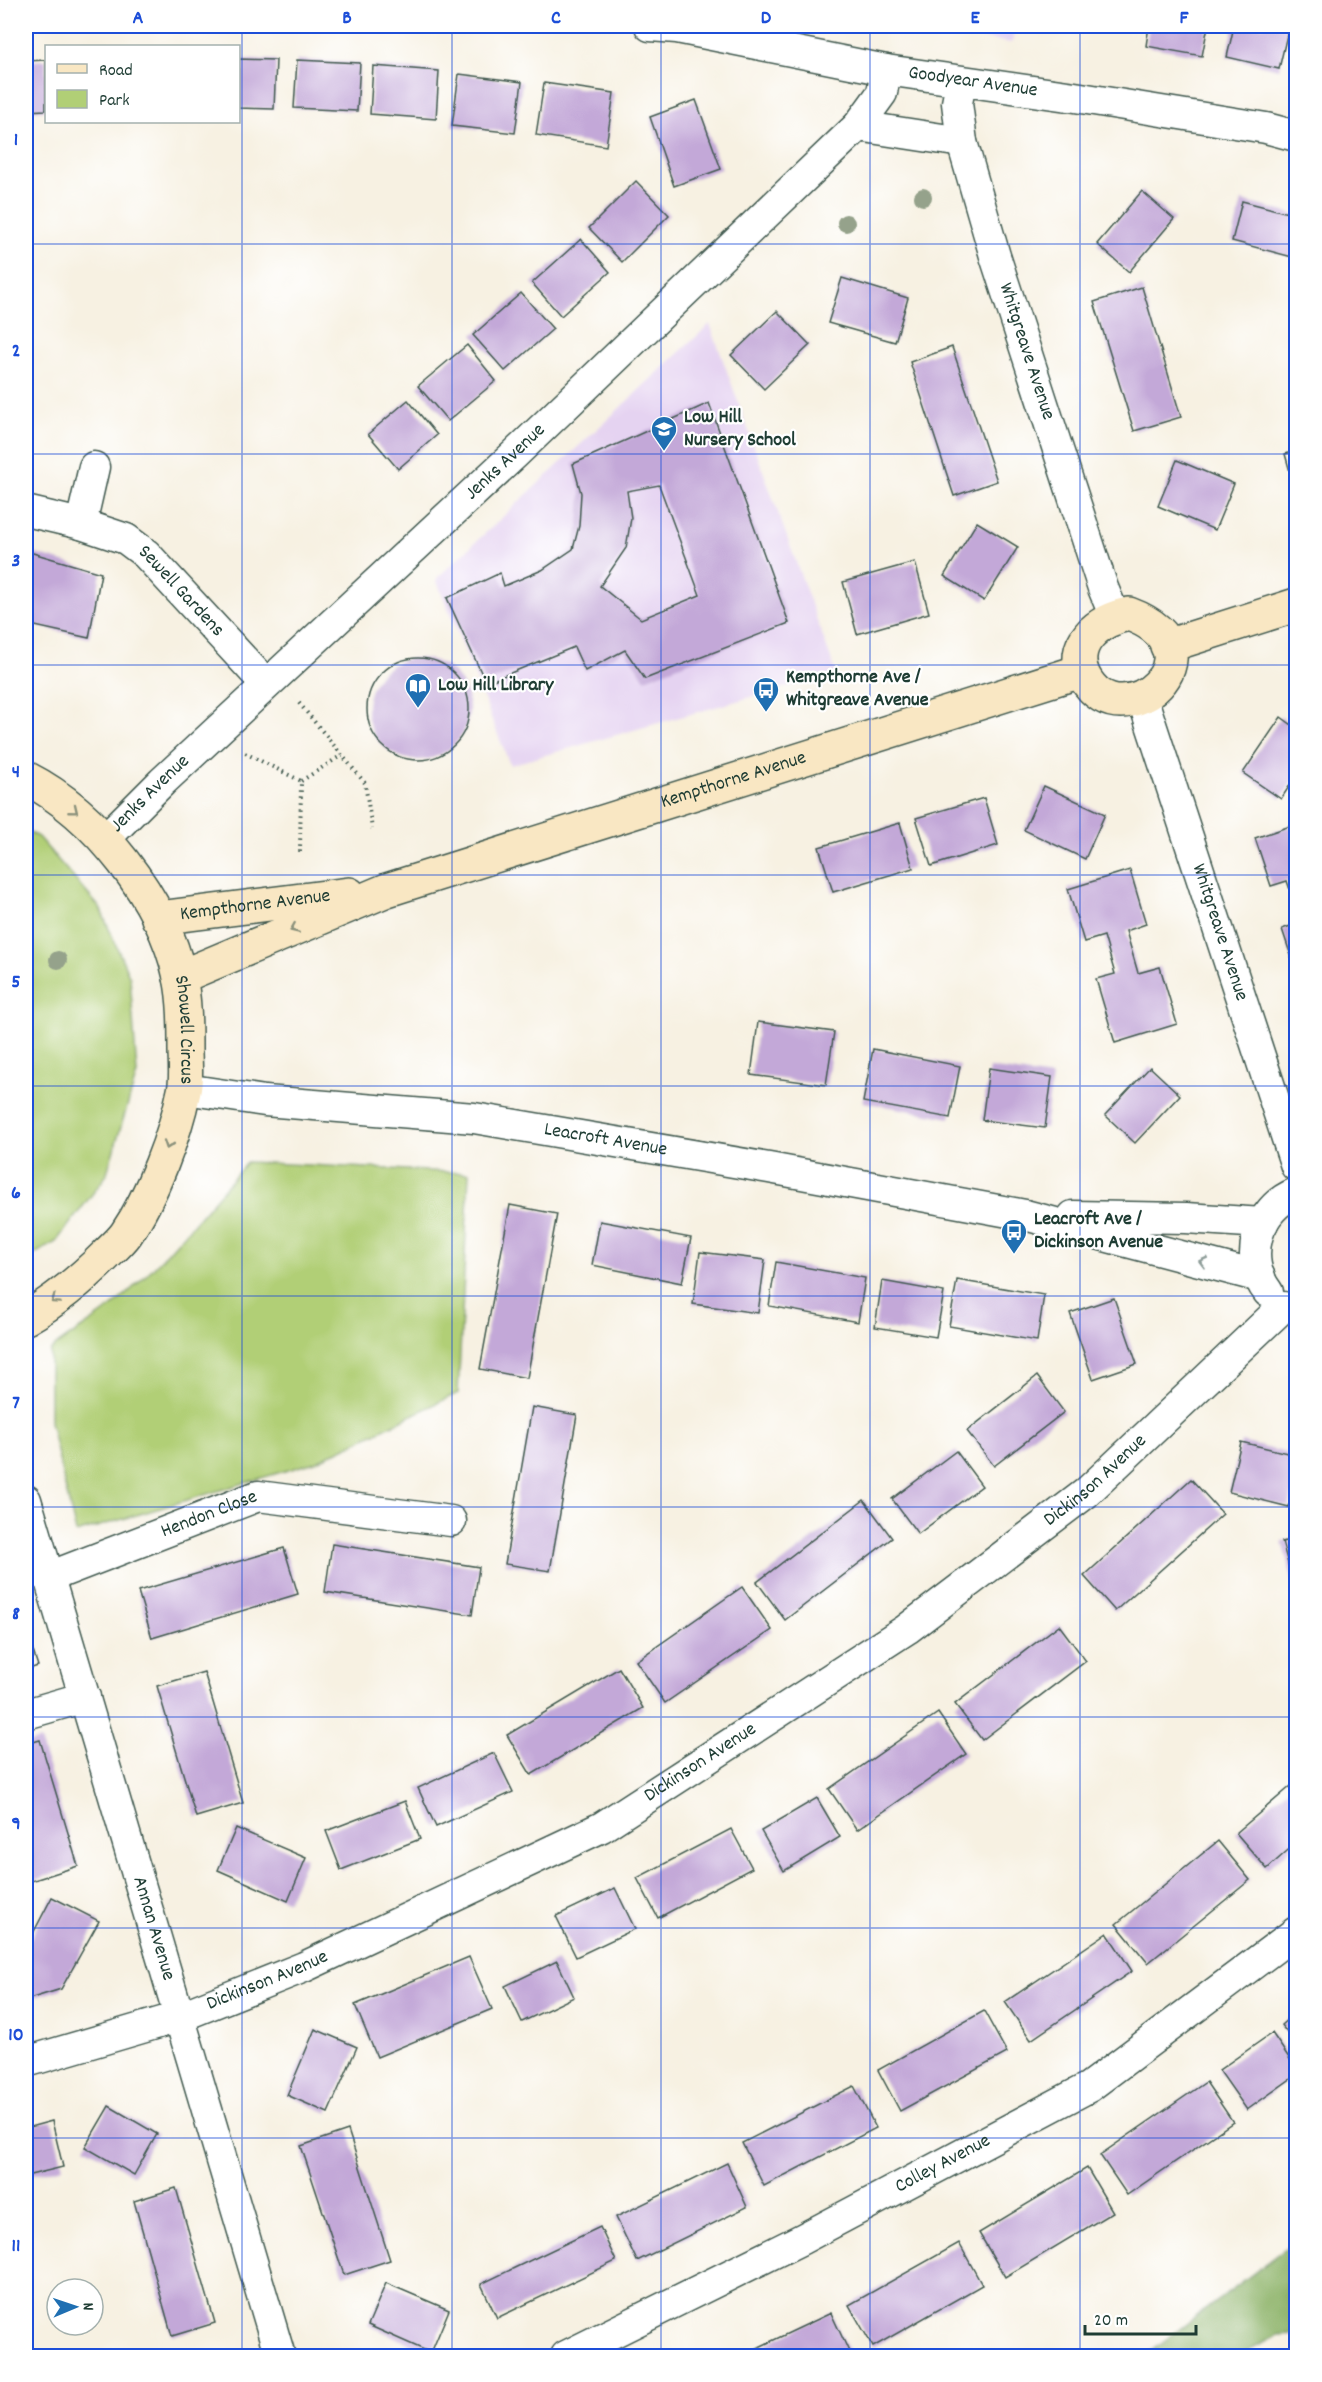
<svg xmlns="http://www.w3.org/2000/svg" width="1322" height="2382" viewBox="0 0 1322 2382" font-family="Dekko,sans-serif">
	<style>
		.built { fill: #e5d3f1 }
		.green { fill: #b1cf76; stroke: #688655; stroke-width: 1.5 }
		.forest { fill: #8cb267; stroke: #56784e; stroke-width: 1.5 }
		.building { fill: #c3a8d8; fill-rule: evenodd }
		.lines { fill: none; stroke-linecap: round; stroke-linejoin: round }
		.lane-casing { stroke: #3f584e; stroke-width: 18 }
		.street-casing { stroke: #3f584e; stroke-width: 33 }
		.secondary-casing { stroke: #3f584e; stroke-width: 36 }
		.path { stroke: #3f584e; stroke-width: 4; stroke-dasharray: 1.5 4.5; stroke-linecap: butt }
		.lane { stroke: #fff; stroke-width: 15 }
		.street { stroke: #fff; stroke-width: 30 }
		.secondary { stroke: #f9e7c3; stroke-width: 33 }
		.tree { fill: #95a28b }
		.oneway { stroke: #8c927c }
		.oneway2 { stroke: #8f9e9a }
		.grid { fill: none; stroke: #1d4ed8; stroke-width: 1.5; stroke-opacity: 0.55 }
		.labels { text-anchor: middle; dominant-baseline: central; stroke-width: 4.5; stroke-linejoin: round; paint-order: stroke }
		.street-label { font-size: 20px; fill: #1f3d34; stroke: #fff }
		.poi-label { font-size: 20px; font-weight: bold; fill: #1f3d34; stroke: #fff; text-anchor: start }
		.neatline { fill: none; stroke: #1d4ed8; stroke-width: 2 }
		.grid-label { font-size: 20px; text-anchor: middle; font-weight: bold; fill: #1d4ed8 }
	</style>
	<rect width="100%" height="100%" fill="#fff"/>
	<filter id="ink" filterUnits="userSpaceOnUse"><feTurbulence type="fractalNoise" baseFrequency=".0167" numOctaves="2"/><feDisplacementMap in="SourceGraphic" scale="12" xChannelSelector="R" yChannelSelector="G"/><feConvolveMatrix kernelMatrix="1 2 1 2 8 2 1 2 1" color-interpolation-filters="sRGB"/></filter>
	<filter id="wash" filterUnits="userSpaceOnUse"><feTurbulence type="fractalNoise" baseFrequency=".008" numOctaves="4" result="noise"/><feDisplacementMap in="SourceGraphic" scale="24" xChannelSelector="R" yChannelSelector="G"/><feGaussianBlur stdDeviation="1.35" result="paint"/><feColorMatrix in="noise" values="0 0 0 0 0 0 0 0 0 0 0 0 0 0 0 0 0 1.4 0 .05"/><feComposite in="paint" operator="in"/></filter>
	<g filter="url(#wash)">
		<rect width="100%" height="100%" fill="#f7f1e2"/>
		<g class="built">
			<path d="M 897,26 L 1015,26 L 1012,43 Z"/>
			<path d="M 710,324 L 836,673 L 510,765 L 436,579 Z"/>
		</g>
		<g class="green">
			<path d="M 26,830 L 38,837 L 100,908 L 130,978 L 137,1074 L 106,1176 L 56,1242 L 26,1259 Z"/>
			<path d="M 247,1162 L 469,1173 L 458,1393 L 315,1462 L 76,1533 L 50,1422 L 50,1351 C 70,1334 94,1322 114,1305 C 164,1262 204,1211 247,1162 Z"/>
		</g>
		<path class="forest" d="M 1296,2241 L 1296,2334 L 1279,2335 L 1239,2356 L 1144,2356 Z"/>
		<g id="blocks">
			<g class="building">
				<path d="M 1149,26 L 1208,26 L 1202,56 L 1146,46 Z"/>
				<path d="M 1234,26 L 1289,26 L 1279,69 L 1227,57 Z"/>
				<path d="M 238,59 L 276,60 L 274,109 L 238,108 Z"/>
				<path d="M 46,60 L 46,110 L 26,111 L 26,61 Z"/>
				<path d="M 297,60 L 360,63 L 357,111 L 294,108 Z"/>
				<path d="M 373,66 L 439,71 L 436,119 L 370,114 Z"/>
				<path d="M 459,74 L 522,82 L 515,133 L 452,126 Z"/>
				<path d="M 544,83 L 614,93 L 606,146 L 536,135 Z"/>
				<path d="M 696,100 L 721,169 L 674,186 L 650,117 Z"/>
				<path d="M 636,181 L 669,215 L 622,262 L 589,228 Z"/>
				<path d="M 1142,191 L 1174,219 L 1129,272 L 1097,244 Z"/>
				<path d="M 1242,201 L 1296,215 L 1296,258 L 1232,241 Z"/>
				<path d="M 581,239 L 610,272 L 561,316 L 532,283 Z"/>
				<path d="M 842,278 L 908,298 L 895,342 L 828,323 Z"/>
				<path d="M 1142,287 L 1181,417 L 1134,431 L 1094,302 Z"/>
				<path d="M 521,293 L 553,329 L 505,371 L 473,335 Z"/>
				<path d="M 777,311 L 810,345 L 764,389 L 731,355 Z"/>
				<path d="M 467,345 L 496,381 L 448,421 L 418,386 Z"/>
				<path d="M 952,347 L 997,481 L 954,496 L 910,362 Z"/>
				<path d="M 408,400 L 437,435 L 398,469 L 368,434 Z"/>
				<path d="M 709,403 L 789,623 L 645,679 L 625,650 L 585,671 L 574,647 L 486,683 L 447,598 L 500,573 L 504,586 L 542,570 L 573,549 L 579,526 L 581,493 L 573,464 ZM 659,485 L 700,595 L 641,619 L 600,586 L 626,548 L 631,518 L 627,491 Z"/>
				<path d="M 1296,451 L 1296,493 L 1285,454 Z"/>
				<path d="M 1177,460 L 1234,484 L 1215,530 L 1158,506 Z"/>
				<path d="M 977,522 L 1018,547 L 984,601 L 944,576 Z"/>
				<path d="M 26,551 L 101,573 L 89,638 L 26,624 Z"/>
				<path d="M 915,562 L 929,613 L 857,634 L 843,582 Z"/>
				<circle cx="418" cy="709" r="51"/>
				<path d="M 1281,717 L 1296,728 L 1296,776 L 1281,799 L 1243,773 Z"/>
				<path d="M 1044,786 L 1105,814 L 1085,859 L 1024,830 Z"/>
				<path d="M 984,798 L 998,845 L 931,866 L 916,818 Z"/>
				<path d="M 900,823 L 913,868 L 833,892 L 819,847 Z"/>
				<path d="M 1296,824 L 1296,907 L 1287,881 L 1271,886 L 1255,838 Z"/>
				<path d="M 1130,870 L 1146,924 L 1126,931 L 1138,973 L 1160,967 L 1177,1024 L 1115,1043 L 1096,979 L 1115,974 L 1104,936 L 1084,942 L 1068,889 Z"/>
				<path d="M 1296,924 L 1296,971 L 1282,929 Z"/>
				<path d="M 758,1022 L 834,1032 L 826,1085 L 751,1075 Z"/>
				<path d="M 873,1049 L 960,1066 L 950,1118 L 863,1102 Z"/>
				<path d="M 1150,1067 L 1180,1095 L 1135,1143 L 1105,1115 Z"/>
				<path d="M 989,1068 L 1052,1077 L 1045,1128 L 982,1120 Z"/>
				<path d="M 510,1205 L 557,1214 L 527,1378 L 480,1369 Z"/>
				<path d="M 600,1221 L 691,1238 L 682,1283 L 592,1265 Z"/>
				<path d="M 700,1252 L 765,1260 L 758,1313 L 693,1304 Z"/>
				<path d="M 776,1262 L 865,1278 L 858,1322 L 769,1306 Z"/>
				<path d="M 957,1280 L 1044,1295 L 1037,1341 L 949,1326 Z"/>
				<path d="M 882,1281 L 944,1292 L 936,1337 L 875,1327 Z"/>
				<path d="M 1114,1298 L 1137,1364 L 1093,1379 L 1070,1313 Z"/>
				<path d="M 1037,1376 L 1064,1412 L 994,1466 L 967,1431 Z"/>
				<path d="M 532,1407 L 577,1415 L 550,1571 L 505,1564 Z"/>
				<path d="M 1241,1442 L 1296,1455 L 1296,1478 L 1289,1507 L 1229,1492 Z"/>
				<path d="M 956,1451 L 982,1486 L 918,1534 L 892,1499 Z"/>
				<path d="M 1191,1479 L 1223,1514 L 1115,1611 L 1084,1576 Z"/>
				<path d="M 864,1500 L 892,1538 L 785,1620 L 757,1582 Z"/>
				<path d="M 1296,1538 L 1296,1592 L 1282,1542 Z"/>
				<path d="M 332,1544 L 479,1567 L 472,1615 L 325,1592 Z"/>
				<path d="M 284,1548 L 298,1594 L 152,1638 L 138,1591 Z"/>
				<path d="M 742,1587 L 772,1630 L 665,1703 L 636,1661 Z"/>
				<path d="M 1059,1625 L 1086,1661 L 982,1740 L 955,1704 Z"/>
				<path d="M 26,1630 L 38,1666 L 26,1670 Z"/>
				<path d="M 619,1668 L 643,1708 L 531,1775 L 507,1735 Z"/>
				<path d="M 204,1672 L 243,1803 L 196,1817 L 157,1686 Z"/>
				<path d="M 938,1713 L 966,1754 L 857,1830 L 829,1789 Z"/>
				<path d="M 40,1740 L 78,1866 L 28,1882 L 26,1872 L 26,1744 Z"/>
				<path d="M 494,1753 L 513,1792 L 436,1827 L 418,1788 Z"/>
				<path d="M 1291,1786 L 1296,1792 L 1296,1843 L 1267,1869 L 1236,1833 Z"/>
				<path d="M 817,1798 L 840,1837 L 784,1871 L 761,1831 Z"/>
				<path d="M 405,1801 L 420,1839 L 341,1870 L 326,1831 Z"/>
				<path d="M 236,1828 L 306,1858 L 288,1901 L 218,1870 Z"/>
				<path d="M 731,1829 L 752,1868 L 658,1918 L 637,1878 Z"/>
				<path d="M 1218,1841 L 1250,1880 L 1148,1963 L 1116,1924 Z"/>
				<path d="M 615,1888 L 635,1929 L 576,1957 L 556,1916 Z"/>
				<path d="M 52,1897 L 99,1921 L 61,1989 L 26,2000 L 26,1947 Z"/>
				<path d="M 1107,1933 L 1132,1971 L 1031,2040 L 1005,2002 Z"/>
				<path d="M 469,1957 L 492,2009 L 377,2057 L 355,2005 Z"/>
				<path d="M 557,1961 L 574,1997 L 522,2022 L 505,1986 Z"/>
				<path d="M 984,2011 L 1007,2053 L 900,2111 L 878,2070 Z"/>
				<path d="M 1296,2012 L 1296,2044 L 1281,2025 Z"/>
				<path d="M 315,2029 L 357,2047 L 328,2113 L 287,2095 Z"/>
				<path d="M 1272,2033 L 1296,2068 L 1296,2075 L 1247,2110 L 1219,2070 Z"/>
				<path d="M 1206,2082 L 1233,2122 L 1127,2195 L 1100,2155 Z"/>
				<path d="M 854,2086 L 876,2128 L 764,2186 L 742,2143 Z"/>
				<path d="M 109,2106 L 157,2134 L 134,2175 L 85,2147 Z"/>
				<path d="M 52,2121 L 63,2167 L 26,2176 L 26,2128 Z"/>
				<path d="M 348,2130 L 390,2260 L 344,2275 L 301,2146 Z"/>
				<path d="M 727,2163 L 747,2207 L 637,2261 L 616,2217 Z"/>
				<path d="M 1087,2168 L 1113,2212 L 1005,2277 L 979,2233 Z"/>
				<path d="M 176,2188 L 215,2323 L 172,2336 L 134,2201 Z"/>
				<path d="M 600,2227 L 616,2261 L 497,2318 L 481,2284 Z"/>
				<path d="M 959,2243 L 982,2285 L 873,2347 L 849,2305 Z"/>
				<path d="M 386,2283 L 449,2310 L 431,2353 L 368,2325 Z"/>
				<path d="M 831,2313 L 851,2356 L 740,2356 Z"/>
			</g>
		</g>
	</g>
	<g filter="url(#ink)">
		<use href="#blocks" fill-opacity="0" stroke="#3f584e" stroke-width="1.5"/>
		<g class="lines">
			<g class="lane-casing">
				<path id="lane" d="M 26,1582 L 49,1577"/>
			</g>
			<g class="street-casing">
				<g id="street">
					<path id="s1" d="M 650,26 L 677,28 L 886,70 L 1075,97 L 1266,128 L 1296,136"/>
					<path id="s2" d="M 961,82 L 957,103 L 962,142 L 995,256 L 1103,588 L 1115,617"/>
					<path d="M 858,126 L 962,142"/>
					<path id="s3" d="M 26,511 L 81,524 L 126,539 L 146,554 L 265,683"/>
					<path d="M 81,524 L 94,467"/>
					<path id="s4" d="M 1142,697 L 1296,1166"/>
					<path id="s5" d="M 105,839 L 162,782 L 515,454 L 858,126 L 882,93 L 886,70"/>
					<path id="s6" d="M 185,1089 L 265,1101 L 474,1118 L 769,1168 L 1025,1215 L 1260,1277"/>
					<path d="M 1073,1216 L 1186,1218 L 1263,1223"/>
					<path d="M 1268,1292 C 1242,1259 1257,1208 1296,1193"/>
					<path id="s7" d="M 26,1500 L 280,2356"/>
					<path id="s8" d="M 49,1577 L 258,1496 L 451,1521"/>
					<path d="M 26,1714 L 85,1697"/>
					<path id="s9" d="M 26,2062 L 179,2017 L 304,1967 L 602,1827 L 907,1629 L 1086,1493 L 1283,1307"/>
					<path id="s10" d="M 566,2356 L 802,2239 L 1089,2087 L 1296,1932"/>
				</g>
			</g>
			<g class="secondary-casing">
				<g id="secondary">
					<path d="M 1129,614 C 1228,651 1122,744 1085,678 C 1067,645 1099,619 1129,614 Z"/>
					<path d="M 1167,646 L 1296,605"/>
					<path id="s11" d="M 26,778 C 97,814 163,899 180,977 C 185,1000 185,1026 185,1050 C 185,1063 187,1078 184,1091 C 175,1135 152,1196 126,1234 C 121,1241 114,1247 107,1254 C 82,1279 57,1300 26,1318"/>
					<path id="s12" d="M 158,918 L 349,894"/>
					<path id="s13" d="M 180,977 L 387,890 L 1081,671"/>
				</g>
			</g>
			<g class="path">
				<path d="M 299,703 L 365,783 L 372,829"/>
				<path d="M 245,753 L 301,781 L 300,852"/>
				<path d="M 301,781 L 342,755"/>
			</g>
			<use href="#lane" class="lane"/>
			<use href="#street" class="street"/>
			<use href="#secondary" class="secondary"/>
		</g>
		<g class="tree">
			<circle cx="923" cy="197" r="9"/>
			<circle cx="846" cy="223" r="9"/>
			<circle cx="58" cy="960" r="9"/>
		</g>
		<defs><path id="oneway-chevron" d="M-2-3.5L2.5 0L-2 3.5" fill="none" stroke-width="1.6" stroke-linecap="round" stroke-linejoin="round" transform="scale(1.5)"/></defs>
		<g class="oneway">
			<use href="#oneway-chevron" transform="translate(74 810) rotate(39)"/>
			<use href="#oneway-chevron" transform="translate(294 929) rotate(157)"/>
			<use href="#oneway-chevron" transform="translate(168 1145) rotate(109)"/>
			<use href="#oneway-chevron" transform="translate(55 1300) rotate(145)"/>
		</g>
		<use class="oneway2" href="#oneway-chevron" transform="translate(1203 1262) rotate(-165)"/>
	</g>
	<path class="grid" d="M 242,26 L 242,2356M 452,26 L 452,2356M 661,26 L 661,2356M 870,26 L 870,2356M 1080,26 L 1080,2356M 26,244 L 1296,244M 26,454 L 1296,454M 26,665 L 1296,665M 26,875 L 1296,875M 26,1086 L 1296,1086M 26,1296 L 1296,1296M 26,1507 L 1296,1507M 26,1717 L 1296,1717M 26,1928 L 1296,1928M 26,2138 L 1296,2138"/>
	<defs>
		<g id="school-pin" transform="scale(1.35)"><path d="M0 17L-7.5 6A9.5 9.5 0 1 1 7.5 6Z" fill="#1f6fb2" stroke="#fff"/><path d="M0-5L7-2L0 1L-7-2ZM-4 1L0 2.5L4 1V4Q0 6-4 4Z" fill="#fff"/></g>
		<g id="library-pin" transform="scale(1.35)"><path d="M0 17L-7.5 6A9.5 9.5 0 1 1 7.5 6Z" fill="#1f6fb2" stroke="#fff"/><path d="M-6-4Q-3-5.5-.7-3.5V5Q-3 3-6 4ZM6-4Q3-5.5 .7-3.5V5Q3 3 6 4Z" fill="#fff"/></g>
		<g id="bus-pin" transform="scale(1.35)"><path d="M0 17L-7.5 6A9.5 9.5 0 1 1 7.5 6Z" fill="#1f6fb2" stroke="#fff"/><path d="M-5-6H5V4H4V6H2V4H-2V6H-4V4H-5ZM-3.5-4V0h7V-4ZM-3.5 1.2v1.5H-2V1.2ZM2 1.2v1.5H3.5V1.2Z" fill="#fff"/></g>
	</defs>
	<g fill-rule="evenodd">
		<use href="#school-pin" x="664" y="429"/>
		<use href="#library-pin" x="418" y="686"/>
		<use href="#bus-pin" x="766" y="690"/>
		<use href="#bus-pin" x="1014" y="1232"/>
	</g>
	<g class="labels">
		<g class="street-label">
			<text stroke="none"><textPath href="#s1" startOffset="328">Goodyear Avenue</textPath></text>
			<text stroke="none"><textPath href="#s2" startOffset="280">Whitgreave Avenue</textPath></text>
			<text stroke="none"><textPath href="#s5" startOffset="550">Jenks Avenue</textPath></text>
			<text stroke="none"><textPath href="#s3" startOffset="180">Sewell Gardens</textPath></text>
			<text stroke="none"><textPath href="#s13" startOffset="588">Kempthorne Avenue</textPath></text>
			<text stroke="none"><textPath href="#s5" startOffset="64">Jenks Avenue</textPath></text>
			<text stroke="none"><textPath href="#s12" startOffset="98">Kempthorne Avenue</textPath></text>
			<text stroke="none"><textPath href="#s4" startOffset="248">Whitgreave Avenue</textPath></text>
			<text stroke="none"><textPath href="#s11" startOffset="312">Showell Circus</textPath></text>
			<text stroke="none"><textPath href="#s6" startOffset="424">Leacroft Avenue</textPath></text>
			<text stroke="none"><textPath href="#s9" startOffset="1227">Dickinson Avenue</textPath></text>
			<text stroke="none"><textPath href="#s8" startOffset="172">Hendon Close</textPath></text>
			<text stroke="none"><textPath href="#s9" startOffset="741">Dickinson Avenue</textPath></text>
			<text stroke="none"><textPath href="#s7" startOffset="447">Annan Avenue</textPath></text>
			<text stroke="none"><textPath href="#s9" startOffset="255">Dickinson Avenue</textPath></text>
			<text stroke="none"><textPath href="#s10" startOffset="423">Colley Avenue</textPath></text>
		</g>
		<g class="poi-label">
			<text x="684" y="418">Low Hill<tspan x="684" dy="23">Nursery School</tspan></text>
			<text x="786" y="678">Kempthorne Ave /<tspan x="786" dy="23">Whitgreave Avenue</tspan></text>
			<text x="438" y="686">Low Hill Library</text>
			<text x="1034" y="1220">Leacroft Ave /<tspan x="1034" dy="23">Dickinson Avenue</tspan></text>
		</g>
	</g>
	<rect width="1322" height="2382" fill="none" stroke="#fff" stroke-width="66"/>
	<rect x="45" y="45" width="195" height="78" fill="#ffffff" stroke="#a5b1ae" stroke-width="1.5"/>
	<rect x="57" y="64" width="30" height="9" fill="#f9e7c3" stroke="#a5b1ae" stroke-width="1.5"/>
	<text x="99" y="75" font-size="18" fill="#1f3d34">Road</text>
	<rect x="57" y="90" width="30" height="18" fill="#b1cf76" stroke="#a5b1ae" stroke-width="1.5"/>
	<text x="99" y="105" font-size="18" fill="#1f3d34">Park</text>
	<g transform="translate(75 2307) rotate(88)"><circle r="28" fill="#ffffff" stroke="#a5b1ae" stroke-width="1.5"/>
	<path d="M0-4.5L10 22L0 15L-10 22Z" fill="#1f6fb2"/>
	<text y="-9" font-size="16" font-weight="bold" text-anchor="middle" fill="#1f3d34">N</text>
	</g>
	<path d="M1085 2325v9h111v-9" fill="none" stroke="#1f3d34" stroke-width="3"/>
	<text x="1094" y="2325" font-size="18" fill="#1f3d34" stroke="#ffffff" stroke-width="4.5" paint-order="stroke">20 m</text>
	<rect x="33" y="33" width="1256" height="2316" class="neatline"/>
	<g class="grid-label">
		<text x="138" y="23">A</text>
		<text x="347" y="23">B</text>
		<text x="556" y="23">C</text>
		<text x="766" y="23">D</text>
		<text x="975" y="23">E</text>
		<text x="1184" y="23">F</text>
		<text x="16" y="145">1</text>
		<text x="16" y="356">2</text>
		<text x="16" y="566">3</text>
		<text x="16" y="777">4</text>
		<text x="16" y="987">5</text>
		<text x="16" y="1198">6</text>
		<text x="16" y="1408">7</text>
		<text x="16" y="1619">8</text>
		<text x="16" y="1829">9</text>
		<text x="16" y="2040">10</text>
		<text x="16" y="2251">11</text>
	</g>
</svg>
